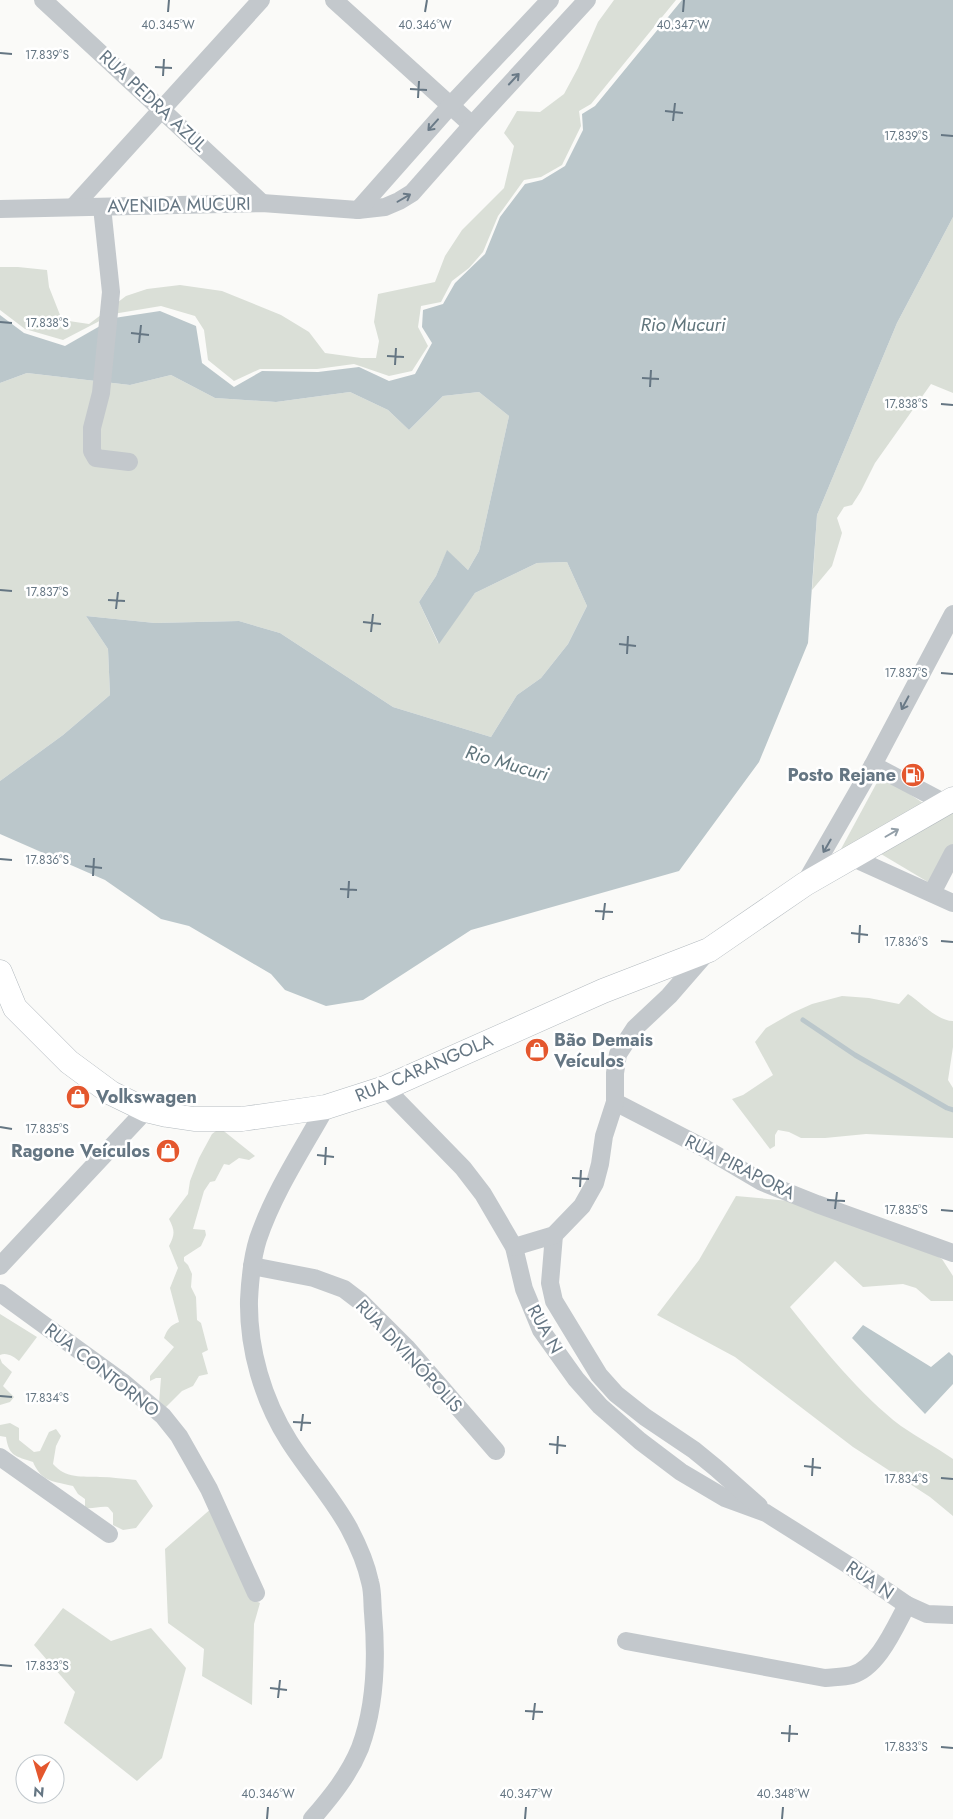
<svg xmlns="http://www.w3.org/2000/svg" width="953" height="1819" viewBox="0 0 953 1819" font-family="Jost,sans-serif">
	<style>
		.green { fill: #dadfd7 }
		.water { fill: #bbc7cb }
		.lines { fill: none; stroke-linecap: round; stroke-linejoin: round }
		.stream { stroke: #bbc7cb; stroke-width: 5 }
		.secondary-casing { stroke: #b3babf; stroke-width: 25 }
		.minor { stroke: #c3c8cc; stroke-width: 18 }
		.secondary { stroke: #fff; stroke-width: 24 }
		.oneway { stroke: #6a7a87 }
		.oneway2 { stroke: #939fa8 }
		.ticks { fill: none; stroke: #657683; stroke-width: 2 }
		.labels { text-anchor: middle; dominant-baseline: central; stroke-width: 5; stroke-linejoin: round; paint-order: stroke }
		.street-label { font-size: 18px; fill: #657683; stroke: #fff }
		.poi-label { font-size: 18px; font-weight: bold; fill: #657683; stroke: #fff; text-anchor: end }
		.water-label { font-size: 19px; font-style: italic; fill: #60757c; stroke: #fff }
		.ticks-label { font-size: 12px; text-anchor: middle; fill: #657683; stroke: #fff; stroke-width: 5; stroke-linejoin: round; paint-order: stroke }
	</style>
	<rect width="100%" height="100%" fill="#fafaf8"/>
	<g class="green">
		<path d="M 614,0 L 676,0 L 591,104 L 579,111 L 581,126 L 562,165 L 541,177 L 524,180 L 498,216 L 483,252 L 469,268 L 452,281 L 441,302 L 421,306 L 418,327 L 428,346 L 412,371 L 389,376 L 354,364 L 317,369 L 260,369 L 234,381 L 208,360 L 204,330 L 195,316 L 161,306 L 113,314 L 63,340 L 25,329 L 0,310 L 0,267 L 18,267 L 47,270 L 49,287 L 62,320 L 89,324 L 126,296 L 147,289 L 180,285 L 222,291 L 281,315 L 309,332 L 325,353 L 361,358 L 376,358 L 379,341 L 374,322 L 378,294 L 435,282 L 445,256 L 462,230 L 504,188 L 514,146 L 504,133 L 517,111 L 540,112 L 564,94 L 578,68 L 598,22 Z"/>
		<path d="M 953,217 L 953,393 L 931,384 L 875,463 L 861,491 L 852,505 L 844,507 L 837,518 L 842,533 L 832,566 L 812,590 L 817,515 L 897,323 Z"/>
		<path d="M 27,373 L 130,385 L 171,375 L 215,398 L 276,402 L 350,392 L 388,410 L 409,430 L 443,396 L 479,392 L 509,416 L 479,551 L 468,570 L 447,551 L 436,576 L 419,602 L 438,643 L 475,593 L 537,563 L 567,562 L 587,606 L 568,644 L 541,678 L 517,695 L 491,737 L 393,707 L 280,633 L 239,621 L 155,623 L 86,616 L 108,649 L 110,695 L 63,735 L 0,781 L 0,383 Z"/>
		<path d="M 881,775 L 926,805 L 843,852 L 841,849 Z"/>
		<path d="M 953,808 L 953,845 L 933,885 L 881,854 Z"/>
		<path d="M 908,994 C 921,1002 937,1021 953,1021 L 953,1047 L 948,1080 L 953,1088 L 953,1138 L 866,1134 L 825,1138 L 801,1138 L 789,1132 L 778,1130 L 775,1135 L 775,1146 L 770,1149 L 732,1099 L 743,1095 L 773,1075 L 755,1042 L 766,1028 L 792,1013 L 812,1004 L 842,996 L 869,998 L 899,1004 Z"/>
		<path d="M 220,1128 L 255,1156 L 249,1160 L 239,1158 L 229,1165 L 224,1164 L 215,1181 L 210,1182 L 204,1191 L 193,1229 L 205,1230 L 206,1235 L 201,1246 L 184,1257 L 184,1261 L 188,1265 L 192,1274 L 191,1287 L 196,1297 L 197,1320 L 201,1323 L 208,1350 L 202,1353 L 208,1374 L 199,1376 L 193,1386 L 182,1391 L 165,1408 L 159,1403 L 161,1378 L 156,1378 L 150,1381 L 150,1376 L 174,1347 L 164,1338 C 167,1330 170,1325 179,1322 L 170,1288 L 178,1268 L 169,1246 C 175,1234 175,1231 169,1219 L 188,1194 L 190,1181 L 199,1158 L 212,1134 Z"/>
		<path d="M 736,1196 L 790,1201 L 920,1246 L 942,1259 L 953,1276 L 953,1301 L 931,1301 L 916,1288 L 903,1284 L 863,1287 L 835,1261 L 790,1307 C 821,1346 861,1396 901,1426 C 918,1438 936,1447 953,1459 L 953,1516 L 930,1497 L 853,1447 L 735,1357 L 657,1315 L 699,1260 Z"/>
		<path d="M 0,1314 L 37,1337 L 19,1361 C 14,1357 7,1352 0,1355 Z"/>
		<path d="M 0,1358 L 2,1363 L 12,1372 L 3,1386 L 14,1397 L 10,1402 L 0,1405 Z"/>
		<path d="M 10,1423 L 19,1428 L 19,1440 L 34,1452 L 40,1451 L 49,1432 L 56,1429 L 61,1436 L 56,1446 L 53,1464 C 66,1479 82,1476 100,1477 C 112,1477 124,1479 136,1480 L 153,1506 L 136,1528 L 123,1530 L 113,1525 L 113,1513 L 108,1507 C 100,1506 93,1509 85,1508 L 85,1499 L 78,1494 L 73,1486 C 54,1481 42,1483 33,1462 C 16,1456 9,1457 6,1437 L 0,1436 L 0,1425 Z"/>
		<path d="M 213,1507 L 252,1599 L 260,1603 L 254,1624 L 252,1705 L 202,1676 L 204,1649 L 168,1623 L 165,1549 Z"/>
		<path d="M 63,1608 L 111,1641 L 151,1628 L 186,1668 L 162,1758 L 137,1781 L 64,1723 L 75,1692 L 34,1645 Z"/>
	</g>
	<g class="water">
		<path d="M 682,0 L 953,0 L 953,217 L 897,323 L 817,515 L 808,643 L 759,762 L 679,871 L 471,930 L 363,1000 L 326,1006 L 285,990 L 271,974 L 189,926 L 161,919 L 105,880 L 0,834 L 0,781 L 63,735 L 110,695 L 108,649 L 86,616 L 155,623 L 239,621 L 280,633 L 393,707 L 491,737 L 517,695 L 541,678 L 568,644 L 587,606 L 567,562 L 537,563 L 475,593 L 439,644 L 419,602 L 436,576 L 447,550 L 468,570 L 479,551 L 509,416 L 479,392 L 443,396 L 409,430 L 388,410 L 350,392 L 276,402 L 215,398 L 171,375 L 130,385 L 27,373 L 0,383 L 0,315 L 24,333 L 65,346 L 114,318 L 160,311 L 196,326 L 202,363 L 234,387 L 262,371 L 318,372 L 359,367 L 389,381 L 415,374 L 432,343 L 422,327 L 423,310 L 443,304 L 455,283 L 485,254 L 500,217 L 525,184 L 542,180 L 565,166 L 583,130 L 582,114 L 595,106 Z"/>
		<path d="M 863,1325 L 931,1367 L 949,1352 L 953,1356 L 953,1384 L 925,1414 L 852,1338 Z"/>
	</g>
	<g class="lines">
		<path class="stream" d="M 803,1020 L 855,1055 L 947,1108 L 953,1110"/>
		<g class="secondary-casing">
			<path id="secondary" d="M 0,972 L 15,1008 L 69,1062 L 111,1093 L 146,1110 L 167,1115 L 194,1119 L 242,1119 L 326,1107 L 385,1088 L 603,991 L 709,950 L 805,884 L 953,799"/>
		</g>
		<g class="minor">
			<path d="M 43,0 L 262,203"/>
			<path d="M 334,0 L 472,125"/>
			<path d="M 74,206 L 261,0"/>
			<path d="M 102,207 L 111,292 L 101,393 L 92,428 L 92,451 L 96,458 L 129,462"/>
			<path d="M 0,209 L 262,203 L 358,210 L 385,207 L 399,201 L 412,193 L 472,125 L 587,0"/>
			<path d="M 358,210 L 450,106 L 550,0"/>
			<path d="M 873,765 L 945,803"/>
			<path d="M 851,857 L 953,903"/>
			<path d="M 805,883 L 873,765 L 953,614"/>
			<path d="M 932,893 L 953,853"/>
			<path d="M 385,1088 L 463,1168 L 483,1194 L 514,1247 L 524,1289 L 541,1330 L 576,1379 L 600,1406 L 640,1441 L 681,1472 L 725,1498 L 766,1513 L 850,1566 L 907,1605 L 927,1614 L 953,1615"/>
			<path d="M 615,1102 L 706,1149 L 762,1182 L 817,1204 L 953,1253"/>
			<path d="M 554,1235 L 550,1283 L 554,1301 L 599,1375 L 616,1394 L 645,1417 L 694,1450 L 716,1468 L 759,1506"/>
			<path d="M 514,1247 L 554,1235 L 582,1206 L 595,1183 L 600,1164 L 604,1136 L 615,1102 L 615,1073 L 618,1054 L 635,1028 L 669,996 L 709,950"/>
			<path d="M 0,1266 L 146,1110"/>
			<path d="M 252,1266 L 314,1278 L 344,1289 L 361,1302 L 406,1347 L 496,1451"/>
			<path d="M 0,1293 L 124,1383 L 163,1416 L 179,1436 L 209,1489 L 256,1593"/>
			<path d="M 0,1457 L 109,1534"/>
			<path d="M 626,1641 L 825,1678 C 834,1677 844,1677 852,1675 C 878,1668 895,1627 907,1605"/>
			<path d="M 312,1819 C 331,1797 349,1775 360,1748 C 376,1705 377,1658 373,1613 C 372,1603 373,1592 370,1582 C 366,1563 358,1545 349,1528 C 332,1497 308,1471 289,1441 C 263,1400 248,1349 249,1300 C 250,1280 252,1258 258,1239 C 274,1192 302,1150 326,1107"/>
		</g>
		<use href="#secondary" class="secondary"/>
	</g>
	<defs><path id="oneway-shaft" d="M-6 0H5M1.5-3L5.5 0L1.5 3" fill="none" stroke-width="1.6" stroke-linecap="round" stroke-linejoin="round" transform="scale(1.25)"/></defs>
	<g class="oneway">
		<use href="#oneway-shaft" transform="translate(514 79) rotate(-47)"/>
		<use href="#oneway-shaft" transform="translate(433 125) rotate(132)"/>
		<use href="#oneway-shaft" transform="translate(404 198) rotate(-30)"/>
		<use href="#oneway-shaft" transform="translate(905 703) rotate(118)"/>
		<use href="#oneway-shaft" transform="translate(827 846) rotate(120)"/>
	</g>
	<use class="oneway2" href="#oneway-shaft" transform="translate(892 833) rotate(-30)"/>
	<path class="ticks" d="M 168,12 L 169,0M 425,12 L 427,0M 683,12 L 684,0M 0,53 L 12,54M 155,67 L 172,68M 163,76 L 164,59M 410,89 L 427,90M 418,98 L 419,81M 665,111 L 683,113M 673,121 L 675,103M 941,135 L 953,136M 0,322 L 12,323M 131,333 L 149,335M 139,343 L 141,325M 387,356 L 404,357M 395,365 L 396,348M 642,378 L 659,379M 650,387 L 651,370M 941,404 L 953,405M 0,590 L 12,591M 108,600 L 125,601M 116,609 L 118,592M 363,622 L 381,624M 371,632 L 373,614M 619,644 L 636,646M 627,654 L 628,636M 941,673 L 953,674M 0,859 L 12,860M 85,866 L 102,868M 93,876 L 94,858M 340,889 L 357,890M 348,898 L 349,881M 595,911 L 613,912M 603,920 L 605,903M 851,933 L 868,935M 941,941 L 953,942M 859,943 L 860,925M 0,1127 L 12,1129M 317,1155 L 334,1157M 325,1165 L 326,1147M 572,1178 L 589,1179M 580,1187 L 581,1170M 827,1200 L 845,1201M 835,1209 L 837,1192M 941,1210 L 953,1211M 0,1396 L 12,1397M 293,1422 L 311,1423M 301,1431 L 303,1414M 549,1444 L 566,1446M 557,1454 L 558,1436M 804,1466 L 821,1468M 812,1476 L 813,1458M 941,1478 L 953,1479M 0,1665 L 12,1666M 270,1688 L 287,1690M 278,1698 L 280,1680M 525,1711 L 543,1712M 533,1720 L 535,1703M 781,1733 L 798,1734M 789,1742 L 790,1725M 941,1747 L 953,1748M 267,1819 L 268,1807M 525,1819 L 526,1807M 782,1819 L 783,1807"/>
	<defs>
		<g id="fuel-disc" transform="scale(1.25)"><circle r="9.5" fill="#e4572e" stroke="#fff"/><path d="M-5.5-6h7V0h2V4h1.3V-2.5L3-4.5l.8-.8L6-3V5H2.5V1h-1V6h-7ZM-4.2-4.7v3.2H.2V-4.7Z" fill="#fff"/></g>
		<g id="shop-disc" transform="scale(1.25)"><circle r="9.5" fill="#e4572e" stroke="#fff"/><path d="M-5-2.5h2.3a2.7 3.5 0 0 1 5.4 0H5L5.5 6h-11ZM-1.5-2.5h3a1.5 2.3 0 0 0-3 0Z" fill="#fff"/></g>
	</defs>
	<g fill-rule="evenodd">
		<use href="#fuel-disc" x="913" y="775"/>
		<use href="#shop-disc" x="537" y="1050"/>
		<use href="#shop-disc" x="78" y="1097"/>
		<use href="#shop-disc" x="168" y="1151"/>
	</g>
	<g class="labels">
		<g class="street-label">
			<text transform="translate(153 101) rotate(43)">RUA PEDRA AZUL</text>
			<text transform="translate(179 205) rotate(-1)">AVENIDA MUCURI</text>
			<text transform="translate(424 1068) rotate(-23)">RUA CARANGOLA</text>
			<text transform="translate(740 1167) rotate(27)">RUA PIRAPORA</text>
			<text transform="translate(545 1329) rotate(61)">RUA N</text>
			<text transform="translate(409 1356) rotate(47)">RUA DIVINÓPOLIS</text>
			<text transform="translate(102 1370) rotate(38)">RUA CONTORNO</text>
			<text transform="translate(870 1580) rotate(34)">RUA N</text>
		</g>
		<g class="poi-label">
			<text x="896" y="775">Posto Rejane</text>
			<text x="554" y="1040" text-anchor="start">Bão Demais<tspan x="554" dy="21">Veículos</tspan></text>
			<text x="96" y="1097" text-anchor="start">Volkswagen</text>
			<text x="150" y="1151">Ragone Veículos</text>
		</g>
		<g class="water-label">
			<text x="683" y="324">Rio Mucuri</text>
			<text transform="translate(507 763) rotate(16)">Rio Mucuri</text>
		</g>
	</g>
	<g class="ticks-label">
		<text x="168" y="29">40.345°W</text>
		<text x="425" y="29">40.346°W</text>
		<text x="683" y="29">40.347°W</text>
		<text x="47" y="59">17.839°S</text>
		<text x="906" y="140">17.839°S</text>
		<text x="47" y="327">17.838°S</text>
		<text x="906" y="408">17.838°S</text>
		<text x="47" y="596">17.837°S</text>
		<text x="906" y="677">17.837°S</text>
		<text x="47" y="864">17.836°S</text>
		<text x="906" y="946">17.836°S</text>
		<text x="47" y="1133">17.835°S</text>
		<text x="906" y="1214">17.835°S</text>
		<text x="47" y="1402">17.834°S</text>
		<text x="906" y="1483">17.834°S</text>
		<text x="47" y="1670">17.833°S</text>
		<text x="906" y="1751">17.833°S</text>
		<text x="268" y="1798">40.346°W</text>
		<text x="526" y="1798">40.347°W</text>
		<text x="783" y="1798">40.348°W</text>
	</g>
	<g transform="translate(40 1779) rotate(185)"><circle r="24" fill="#ffffff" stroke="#c1c8cd"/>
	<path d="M0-4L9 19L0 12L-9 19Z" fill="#e4572e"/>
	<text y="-8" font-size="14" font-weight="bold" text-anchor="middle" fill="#657683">N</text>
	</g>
</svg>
